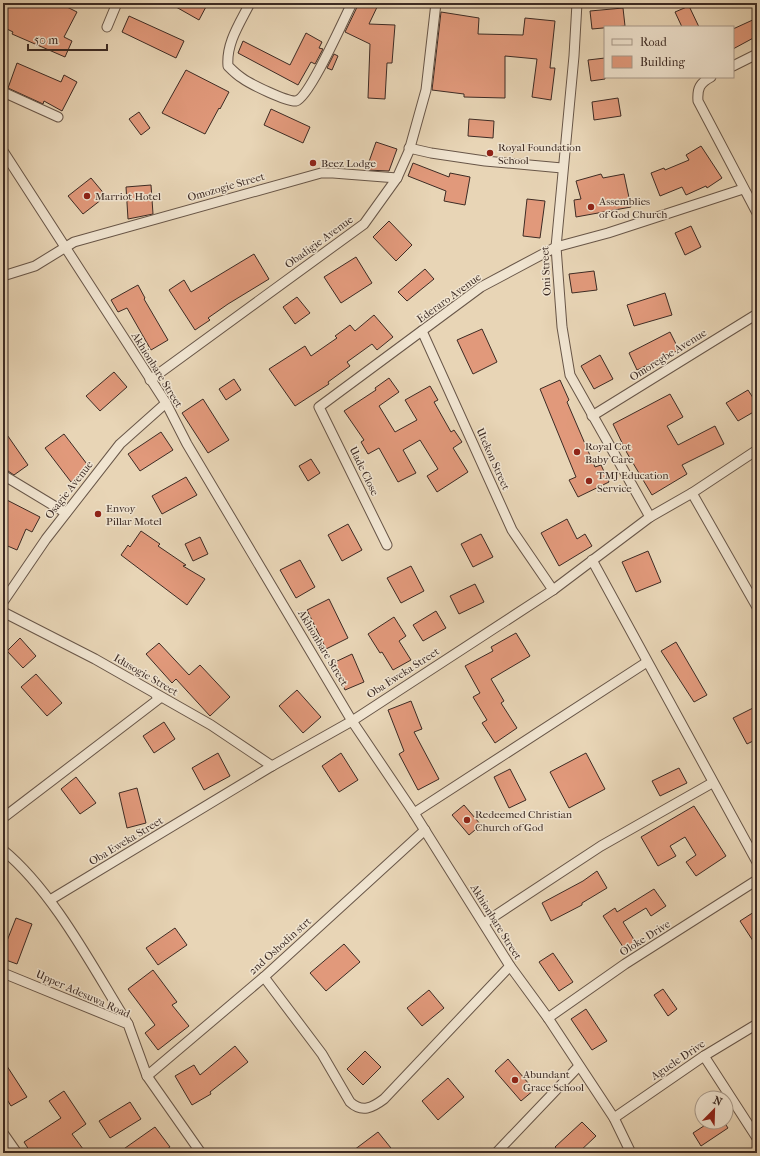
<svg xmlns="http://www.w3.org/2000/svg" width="760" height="1156" viewBox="0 0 760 1156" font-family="'IM FELL French Canon',serif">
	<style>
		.building { fill: #e1997b; stroke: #3d2b24 }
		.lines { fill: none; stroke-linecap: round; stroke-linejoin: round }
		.minor-casing { stroke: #685648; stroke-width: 11 }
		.minor { stroke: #f0e4d0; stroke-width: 9 }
		.poi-dot { fill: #8f2418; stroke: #f0e4d0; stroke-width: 1.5 }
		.labels { text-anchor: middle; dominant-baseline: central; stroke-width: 3; stroke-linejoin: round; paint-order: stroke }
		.poi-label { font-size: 11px; fill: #3d2b24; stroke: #f0e4d0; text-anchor: start }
		.street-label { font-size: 11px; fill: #3d2b24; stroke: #f0e4d0 }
	</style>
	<rect width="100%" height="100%" fill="#e8d5b6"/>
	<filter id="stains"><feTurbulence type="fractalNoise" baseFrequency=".005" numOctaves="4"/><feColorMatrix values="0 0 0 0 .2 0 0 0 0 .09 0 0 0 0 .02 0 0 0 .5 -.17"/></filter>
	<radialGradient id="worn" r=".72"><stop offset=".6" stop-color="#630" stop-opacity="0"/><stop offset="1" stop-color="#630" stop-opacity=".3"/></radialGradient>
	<g class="building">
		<path d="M 3,3 L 59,3 L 77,12 L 64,37 L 72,41 L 65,57 L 12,34 L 13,32 L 3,27 Z"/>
		<path d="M 169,3 L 208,3 L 199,20 Z"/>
		<path d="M 359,3 L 379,3 L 369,24 L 395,25 L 392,63 L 387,63 L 385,99 L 368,98 L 370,44 L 345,32 Z"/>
		<path d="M 689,6 L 699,27 L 682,27 L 675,12 Z"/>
		<path d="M 623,8 L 625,26 L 592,29 L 590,11 Z"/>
		<path d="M 441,12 L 479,18 L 478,34 L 523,35 L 525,18 L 555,21 L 550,68 L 555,68 L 551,100 L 532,97 L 537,59 L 505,56 L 505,98 L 464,97 L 464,94 L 432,90 Z"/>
		<path d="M 129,16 L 184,41 L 176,58 L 122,32 Z"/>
		<path d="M 757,18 L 757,36 L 733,49 L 733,29 Z"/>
		<path d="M 306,33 L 322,42 L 319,48 L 323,49 L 315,64 L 311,62 L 298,85 L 238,53 L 243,41 L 290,65 Z"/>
		<path d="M 334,54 L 338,56 L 332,70 L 327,68 Z"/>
		<path d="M 605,58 L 605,79 L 591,81 L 588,60 Z"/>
		<path d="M 17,63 L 61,82 L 64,75 L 77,82 L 62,111 L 44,101 L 43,104 L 8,88 Z"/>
		<path d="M 186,70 L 229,92 L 220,109 L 219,108 L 205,134 L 162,113 Z"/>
		<path d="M 618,98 L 621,116 L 594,120 L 592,102 Z"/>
		<path d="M 271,109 L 310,127 L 303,143 L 264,125 Z"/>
		<path d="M 139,112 L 150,128 L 141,135 L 129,119 Z"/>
		<path d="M 469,119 L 494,121 L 493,138 L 468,136 Z"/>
		<path d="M 376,142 L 397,149 L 389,171 L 366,170 Z"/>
		<path d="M 701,146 L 722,178 L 707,188 L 706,186 L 686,195 L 682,187 L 660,196 L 651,173 L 664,168 L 665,170 L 689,160 L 686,155 Z"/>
		<path d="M 413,163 L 449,177 L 450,173 L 470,177 L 465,205 L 444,201 L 446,191 L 408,176 Z"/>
		<path d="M 601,174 L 603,178 L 624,174 L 631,207 L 576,217 L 574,200 L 581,199 L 576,181 Z"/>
		<path d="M 91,178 L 106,196 L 83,214 L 68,196 Z"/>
		<path d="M 151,185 L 153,214 L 128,219 L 126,187 Z"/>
		<path d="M 527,199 L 545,201 L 540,238 L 523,236 Z"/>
		<path d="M 389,221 L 412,245 L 396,261 L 373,237 Z"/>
		<path d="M 691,226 L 701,247 L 685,255 L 675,233 Z"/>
		<path d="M 254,254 L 269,279 L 228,304 L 208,318 L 210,320 L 195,330 L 169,290 L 184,280 L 191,292 Z"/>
		<path d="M 356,257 L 372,283 L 341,303 L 324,277 Z"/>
		<path d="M 425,269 L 434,279 L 407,301 L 398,292 Z"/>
		<path d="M 594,271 L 597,290 L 572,293 L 569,274 Z"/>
		<path d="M 138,285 L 145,298 L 144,299 L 168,340 L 151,350 L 127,308 L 118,312 L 111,300 Z"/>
		<path d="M 665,293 L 672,315 L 634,326 L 627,305 Z"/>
		<path d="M 297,297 L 310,313 L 295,324 L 283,307 Z"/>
		<path d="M 374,315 L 393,337 L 377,350 L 372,344 L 347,362 L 350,366 L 328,382 L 329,384 L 295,406 L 269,369 L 305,346 L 311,356 L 337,338 L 335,336 L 350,325 L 355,331 Z"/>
		<path d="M 482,329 L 497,362 L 473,374 L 457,340 Z"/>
		<path d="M 670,332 L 679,350 L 637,370 L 629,353 Z"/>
		<path d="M 600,355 L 613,379 L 594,389 L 581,366 Z"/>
		<path d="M 114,372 L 127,387 L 100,411 L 86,396 Z"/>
		<path d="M 389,378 L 399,392 L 379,406 L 395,432 L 417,420 L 405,400 L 430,386 L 438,400 L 434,402 L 451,432 L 454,430 L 462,442 L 453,448 L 468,472 L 437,492 L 427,476 L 438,469 L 420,440 L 403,450 L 416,473 L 398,482 L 379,448 L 368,454 L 361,442 L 364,440 L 344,411 L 376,390 L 375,388 Z"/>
		<path d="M 234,379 L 241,390 L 226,400 L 219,389 Z"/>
		<path d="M 560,380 L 569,400 L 567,402 L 595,467 L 601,465 L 609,482 L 578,497 L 569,480 L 576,477 L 540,389 Z"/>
		<path d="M 748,390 L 757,404 L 757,410 L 738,421 L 726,403 Z"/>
		<path d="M 670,394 L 683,417 L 667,426 L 678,445 L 715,426 L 724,444 L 682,465 L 687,474 L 652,495 L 627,453 L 613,424 Z"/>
		<path d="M 203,399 L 229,440 L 208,453 L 182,413 Z"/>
		<path d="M 3,429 L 28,465 L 14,475 L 8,471 L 3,464 Z"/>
		<path d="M 161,432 L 173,450 L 140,471 L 128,454 Z"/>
		<path d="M 64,434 L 90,468 L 71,482 L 45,448 Z"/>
		<path d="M 311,459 L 320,473 L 308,481 L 299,466 Z"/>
		<path d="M 186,477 L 197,495 L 162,514 L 152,496 Z"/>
		<path d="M 3,498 L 40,517 L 32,532 L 26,529 L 17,550 L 3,544 Z"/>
		<path d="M 567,519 L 577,539 L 585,534 L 592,546 L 559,566 L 541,533 Z"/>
		<path d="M 348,524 L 362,550 L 342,561 L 328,535 Z"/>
		<path d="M 141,531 L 160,544 L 158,546 L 186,565 L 183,566 L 205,579 L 187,605 L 121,555 L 128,545 L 130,547 Z"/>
		<path d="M 481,534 L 493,557 L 473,567 L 461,544 Z"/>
		<path d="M 200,537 L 208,554 L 193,561 L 185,544 Z"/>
		<path d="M 648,551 L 661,582 L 636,592 L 622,562 Z"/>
		<path d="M 300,560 L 315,587 L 296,598 L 280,570 Z"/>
		<path d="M 411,566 L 424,591 L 401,603 L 387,578 Z"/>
		<path d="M 475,584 L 484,602 L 459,614 L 450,596 Z"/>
		<path d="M 329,599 L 348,638 L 326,649 L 307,610 Z"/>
		<path d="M 436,611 L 446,628 L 423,641 L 413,625 Z"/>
		<path d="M 394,617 L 406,636 L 399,641 L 411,660 L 393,670 L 382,652 L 380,653 L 368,634 Z"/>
		<path d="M 516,633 L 530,656 L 491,679 L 504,701 L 501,703 L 517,728 L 495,743 L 482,723 L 487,720 L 473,697 L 480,693 L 465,666 L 493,651 L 491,647 Z"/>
		<path d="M 20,638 L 36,656 L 23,668 L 7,651 Z"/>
		<path d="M 676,642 L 707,695 L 694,702 L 661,651 Z"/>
		<path d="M 159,643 L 189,675 L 200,665 L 230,697 L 210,716 L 176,679 L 172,683 L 146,654 Z"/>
		<path d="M 352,654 L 364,682 L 345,690 L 333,663 Z"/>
		<path d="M 36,674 L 62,703 L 47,716 L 21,687 Z"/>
		<path d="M 297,690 L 321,717 L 303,733 L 279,706 Z"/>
		<path d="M 411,701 L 422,729 L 414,732 L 439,779 L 418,790 L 399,754 L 404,751 L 388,710 Z"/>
		<path d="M 757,706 L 757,739 L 747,744 L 733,718 Z"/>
		<path d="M 164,722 L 175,739 L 154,753 L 143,736 Z"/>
		<path d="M 218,753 L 230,776 L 204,790 L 192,768 Z"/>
		<path d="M 341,753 L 358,780 L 339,792 L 322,766 Z"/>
		<path d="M 586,753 L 605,789 L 569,808 L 550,772 Z"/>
		<path d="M 679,768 L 687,783 L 660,796 L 652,781 Z"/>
		<path d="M 510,769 L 526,800 L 509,808 L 494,777 Z"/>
		<path d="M 76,777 L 96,803 L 80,814 L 61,789 Z"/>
		<path d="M 137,788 L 146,823 L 127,828 L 119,793 Z"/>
		<path d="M 464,805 L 481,825 L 469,835 L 452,815 Z"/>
		<path d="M 694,806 L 726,856 L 696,876 L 686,862 L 696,855 L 685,837 L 670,846 L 676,856 L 658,866 L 641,837 Z"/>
		<path d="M 597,871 L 607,888 L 582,903 L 582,905 L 551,921 L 542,903 L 583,881 Z"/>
		<path d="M 654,889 L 666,906 L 651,916 L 646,908 L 623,922 L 638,946 L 627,953 L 603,916 L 615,908 L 617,912 Z"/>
		<path d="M 754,912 L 757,917 L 757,947 L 740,921 Z"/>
		<path d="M 16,918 L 32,924 L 17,964 L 3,959 L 3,951 Z"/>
		<path d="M 175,928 L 187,945 L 158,965 L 146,948 Z"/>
		<path d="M 344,944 L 360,962 L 326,991 L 310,973 Z"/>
		<path d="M 553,953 L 573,982 L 559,991 L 539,962 Z"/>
		<path d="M 153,970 L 177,1002 L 172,1005 L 189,1026 L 158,1050 L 145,1033 L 155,1025 L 128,989 Z"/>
		<path d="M 663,989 L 677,1009 L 668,1016 L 654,995 Z"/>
		<path d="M 429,990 L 444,1008 L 422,1026 L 407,1008 Z"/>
		<path d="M 586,1009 L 607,1041 L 592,1050 L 571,1019 Z"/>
		<path d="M 235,1046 L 248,1062 L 210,1092 L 211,1094 L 192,1105 L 175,1076 L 194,1065 L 200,1075 Z"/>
		<path d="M 365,1051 L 381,1067 L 363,1085 L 347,1069 Z"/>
		<path d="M 508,1059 L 534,1090 L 521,1101 L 495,1071 Z"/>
		<path d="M 3,1060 L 27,1097 L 11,1106 L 3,1093 Z"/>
		<path d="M 448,1078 L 464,1097 L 438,1120 L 422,1101 Z"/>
		<path d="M 64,1091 L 86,1124 L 72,1134 L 86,1153 L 31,1153 L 24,1142 L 61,1118 L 49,1101 Z"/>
		<path d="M 130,1102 L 141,1119 L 110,1138 L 99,1121 Z"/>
		<path d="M 582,1122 L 596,1136 L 578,1153 L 561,1153 L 555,1147 Z"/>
		<path d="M 710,1122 L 724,1122 L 728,1128 L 701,1146 L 693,1133 Z"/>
		<path d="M 155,1127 L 170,1147 L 161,1153 L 118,1153 Z"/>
		<path d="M 378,1132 L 395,1153 L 350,1153 Z"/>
	</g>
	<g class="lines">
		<g class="minor-casing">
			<g id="minor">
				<path d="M 250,3 C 240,23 226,43 228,66 C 232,70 237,75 242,78 C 250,84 287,102 296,101 C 309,98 344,19 352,3"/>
				<path d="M 577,3 L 574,56 L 556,247 L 562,327 L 570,375 L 650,517"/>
				<path d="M 107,27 L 117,3"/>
				<path d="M 733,66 L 757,54"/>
				<path d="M 711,77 C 700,83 697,88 698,101 L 757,213"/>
				<path d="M 3,92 L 58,117"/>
				<path d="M 409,148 L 431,153 L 485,161 L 562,168"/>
				<path d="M 3,151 L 166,403 L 187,444 L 352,721 L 414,813 L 510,966 L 548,1018 L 614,1118 L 631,1153"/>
				<path d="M 3,276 L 35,266 L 74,242 L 321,173 L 333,173 L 397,178"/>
				<path d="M 422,331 L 512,530 L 553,590"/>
				<path d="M 150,380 L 364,224 L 397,178 L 409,151 L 426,90 L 436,3"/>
				<path d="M 592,416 L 757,314"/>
				<path d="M 3,475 L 66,513"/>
				<path d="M 692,493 L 757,607"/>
				<path d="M 387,545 L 319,407 L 481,287 L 556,247 L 608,233 L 743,189"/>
				<path d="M 592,560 L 757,862"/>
				<path d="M 3,602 L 46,539 L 120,444 L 166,403"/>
				<path d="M 3,612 L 95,659 L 211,725 L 272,766"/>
				<path d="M 414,813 L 647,662"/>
				<path d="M 3,818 L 160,698 L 156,695"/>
				<path d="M 3,850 C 54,892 93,968 128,1024"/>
				<path d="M 50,900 L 272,766 L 352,721 L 553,590 L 650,517 L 692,493 L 757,450"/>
				<path d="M 484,923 L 601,846 L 712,783"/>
				<path d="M 3,973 L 128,1024 L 147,1076 L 201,1153"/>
				<path d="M 264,977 L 322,1054 L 350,1102 C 362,1113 372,1108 384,1099 L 510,966"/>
				<path d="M 548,1018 L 625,964 L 757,880"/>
				<path d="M 704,1056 L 757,1138"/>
				<path d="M 147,1076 L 264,977 L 425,830"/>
				<path d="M 614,1118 L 704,1056 L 757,1024"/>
				<path d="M 3,1133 L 17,1153"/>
				<path d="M 496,1153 L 579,1066"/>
			</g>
		</g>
		<use href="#minor" class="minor"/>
	</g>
	<g class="poi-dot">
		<circle cx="490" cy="153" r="4"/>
		<circle cx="313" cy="163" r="4"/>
		<circle cx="87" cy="196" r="4"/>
		<circle cx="591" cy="207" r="4"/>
		<circle cx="577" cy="452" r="4"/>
		<circle cx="589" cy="481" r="4"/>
		<circle cx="98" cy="514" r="4"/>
		<circle cx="467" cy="820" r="4"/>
		<circle cx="515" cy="1080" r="4"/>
	</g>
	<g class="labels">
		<g class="poi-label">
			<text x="498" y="147">Royal Foundation<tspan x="498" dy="13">School</tspan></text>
			<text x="321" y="163">Beez Lodge</text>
			<text x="95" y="196">Marriot Hotel</text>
			<text x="599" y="201">Assemblies<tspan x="599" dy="13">of God Church</tspan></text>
			<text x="585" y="446">Royal Cot<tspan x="585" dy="13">Baby Care</tspan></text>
			<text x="597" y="475">TMJ Education<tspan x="597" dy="13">Service</tspan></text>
			<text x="106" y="508">Envoy<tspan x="106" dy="13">Pillar Motel</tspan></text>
			<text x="475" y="814">Redeemed Christian<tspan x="475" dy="13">Church of God</tspan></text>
			<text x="523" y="1074">Abundant<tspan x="523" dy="13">Grace School</tspan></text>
		</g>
		<g class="street-label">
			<text transform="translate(226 187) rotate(-16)">Omozogie Street</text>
			<text transform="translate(319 242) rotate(-36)">Obadigie Avenue</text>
			<text transform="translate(546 271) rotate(-93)">Oni Street</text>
			<text transform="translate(449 298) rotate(-36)">Ederaro Avenue</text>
			<text transform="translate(668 355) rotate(-32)">Omoregbe Avenue</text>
			<text transform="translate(157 370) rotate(58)">Akhionbare Street</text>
			<text transform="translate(493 459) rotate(66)">Utekon Street</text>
			<text transform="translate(364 471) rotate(64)">Uade Close</text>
			<text transform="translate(69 490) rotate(-52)">Osagie Avenue</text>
			<text transform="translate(323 648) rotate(59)">Akhionbare Street</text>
			<text transform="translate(403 673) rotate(-33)">Oba Eweka Street</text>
			<text transform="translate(146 675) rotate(30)">Idusogie Street</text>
			<text transform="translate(126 841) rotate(-31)">Oba Eweka Street</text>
			<text transform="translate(496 922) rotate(58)">Akhionbare Street</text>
			<text transform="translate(645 938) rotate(-32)">Oloke Drive</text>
			<text transform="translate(280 946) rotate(-42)">2nd Oshodin strt</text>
			<text transform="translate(83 994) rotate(24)">Upper Adesuwa Road</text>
			<text transform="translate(678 1060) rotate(-34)">Aguele Drive</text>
		</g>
	</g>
	<rect width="760" height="1156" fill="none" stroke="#e8d5b6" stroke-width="16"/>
	<rect x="4" y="4" width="752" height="1148" fill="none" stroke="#3d2b24" stroke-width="2"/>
	<rect x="8" y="8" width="744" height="1140" fill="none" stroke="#3d2b24"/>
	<rect x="604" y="26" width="130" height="52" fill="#f0e4d0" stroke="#a89a8b"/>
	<rect x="612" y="39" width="20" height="6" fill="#f0e4d0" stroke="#a89a8b"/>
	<text x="640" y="46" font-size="12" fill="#3d2b24">Road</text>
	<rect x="612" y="56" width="20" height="12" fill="#e1997b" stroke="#a89a8b"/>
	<text x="640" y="66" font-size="12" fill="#3d2b24">Building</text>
	<g transform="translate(714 1110) rotate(23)"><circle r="19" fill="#f0e4d0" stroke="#a89a8b"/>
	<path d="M0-3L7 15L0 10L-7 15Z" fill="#8f2418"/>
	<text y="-6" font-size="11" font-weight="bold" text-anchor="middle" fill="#3d2b24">N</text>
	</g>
	<path d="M28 44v6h79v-6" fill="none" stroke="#3d2b24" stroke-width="2"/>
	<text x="34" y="44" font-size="12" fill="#3d2b24" stroke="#f0e4d0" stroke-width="3" paint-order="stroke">50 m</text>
	<rect width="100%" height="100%" filter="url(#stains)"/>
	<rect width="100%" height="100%" fill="url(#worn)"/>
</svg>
